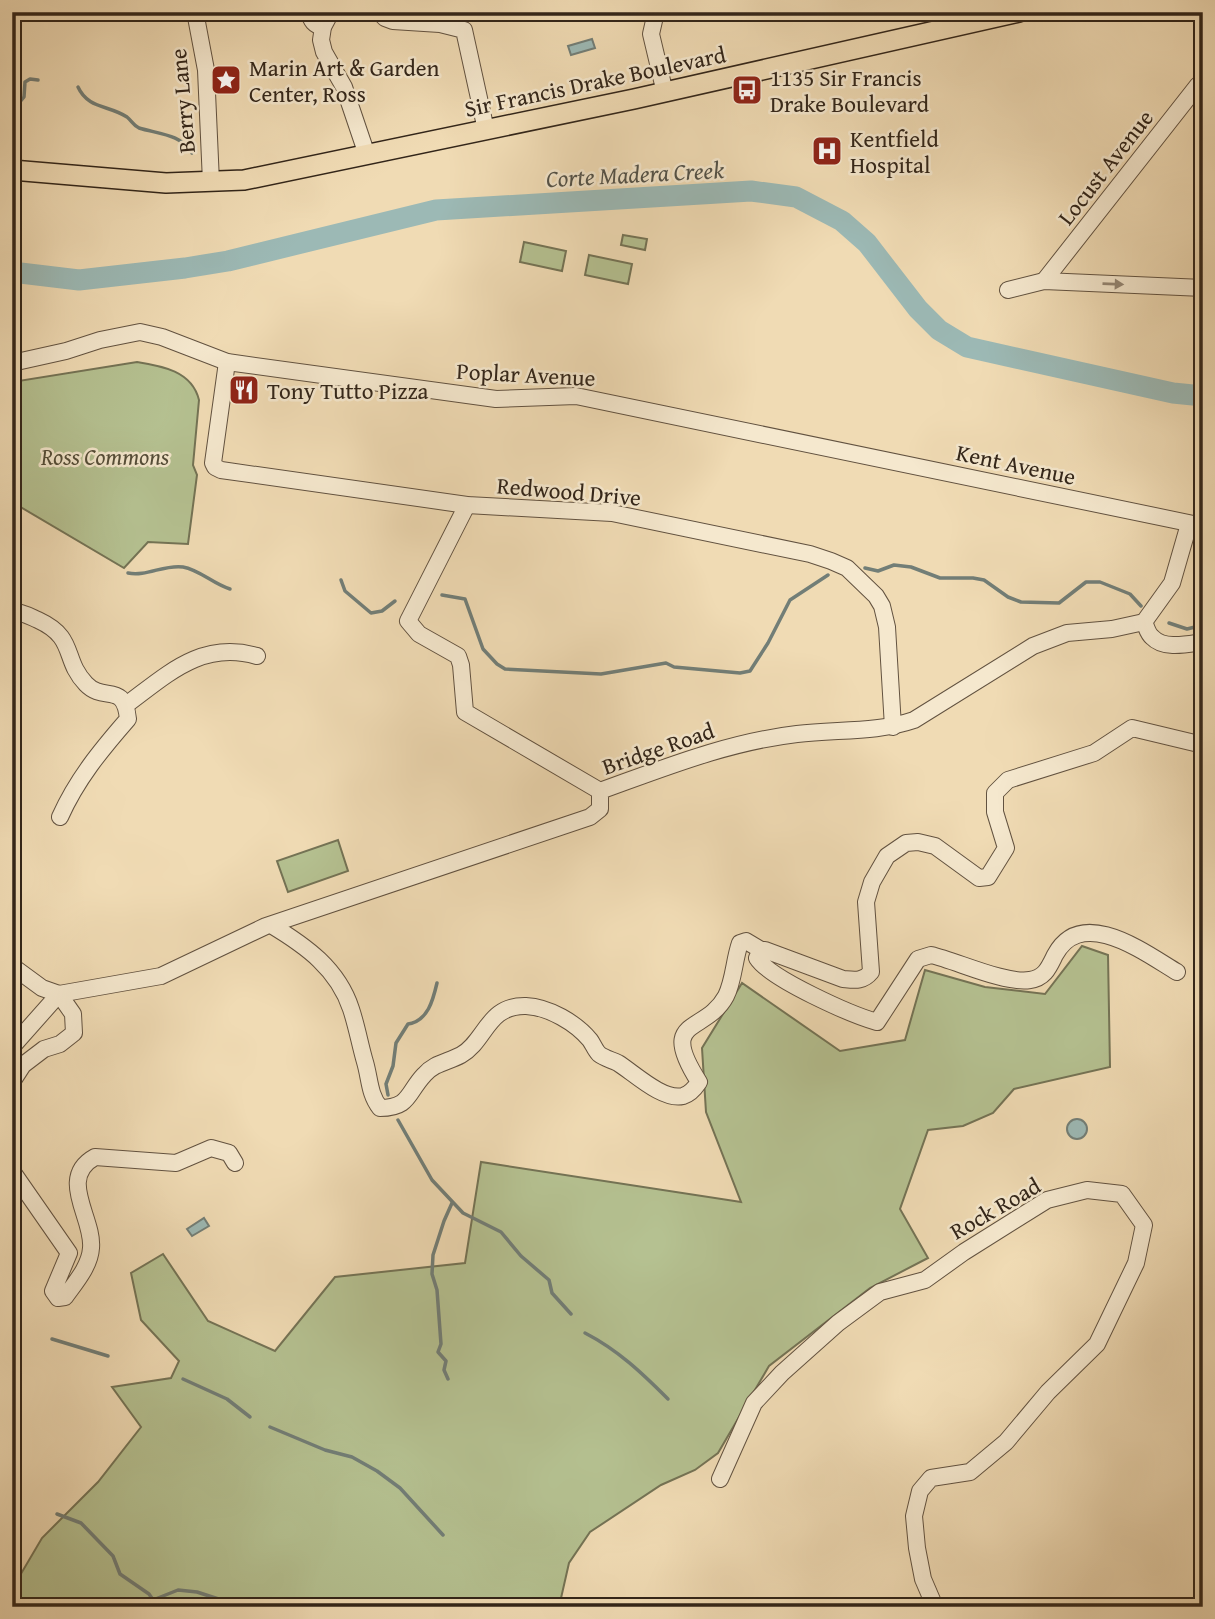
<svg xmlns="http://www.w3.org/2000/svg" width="1215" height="1619" viewBox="0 0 1215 1619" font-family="'Gentium Book Plus',serif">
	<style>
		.green { fill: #b5c191; stroke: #747355; stroke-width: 2 }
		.water { fill: #9cb9b5; stroke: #727e77; stroke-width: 2 }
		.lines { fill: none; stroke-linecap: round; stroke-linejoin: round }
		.stream { stroke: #727e77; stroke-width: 3.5 }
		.river { stroke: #9cb9b5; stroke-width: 21 }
		.minor-casing { stroke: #625240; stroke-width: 18 }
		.major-casing { stroke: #322519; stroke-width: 22 }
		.minor { stroke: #f5e8ce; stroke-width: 16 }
		.major { stroke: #f0dbb4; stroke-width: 19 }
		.oneway { fill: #948674 }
		.labels { text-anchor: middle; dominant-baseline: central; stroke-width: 5; stroke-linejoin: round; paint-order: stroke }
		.poi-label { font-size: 23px; fill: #322519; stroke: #f5e8ce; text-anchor: start }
		.street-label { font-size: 23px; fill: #322519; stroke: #f5e8ce }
		.park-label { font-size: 23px; font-style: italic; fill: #534c37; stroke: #f5e8ce }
		.water-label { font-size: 24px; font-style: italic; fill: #525148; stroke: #f5e8ce }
	</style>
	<rect width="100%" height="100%" fill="#f0dbb4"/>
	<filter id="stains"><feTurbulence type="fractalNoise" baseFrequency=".00286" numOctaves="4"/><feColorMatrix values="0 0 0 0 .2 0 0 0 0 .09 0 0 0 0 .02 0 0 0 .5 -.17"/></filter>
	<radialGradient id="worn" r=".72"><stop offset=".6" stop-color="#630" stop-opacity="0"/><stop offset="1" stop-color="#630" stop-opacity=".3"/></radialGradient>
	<g class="green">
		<path d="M 623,235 L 647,239 L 645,250 L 621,245 Z"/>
		<path d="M 524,242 L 566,251 L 562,271 L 520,262 Z"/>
		<path d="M 589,255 L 632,264 L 628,284 L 585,275 Z"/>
		<path d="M 137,362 C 162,366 192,371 199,400 L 193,465 L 197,475 L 188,544 L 148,542 L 124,568 L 12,502 L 12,382 Z"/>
		<path d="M 338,840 L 348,871 L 288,892 L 277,861 Z"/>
		<path d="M 1082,946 L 1108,955 L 1110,1067 L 1014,1089 L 993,1113 L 963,1126 L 928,1130 L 900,1209 L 928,1258 L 870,1288 L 769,1366 L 718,1453 L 695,1470 L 661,1485 L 590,1532 L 569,1563 L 559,1607 L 12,1607 L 12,1589 L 42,1538 L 98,1482 L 141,1427 L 112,1387 L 171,1378 L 179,1361 L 141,1320 L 131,1273 L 163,1254 L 208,1321 L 275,1351 L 335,1277 L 465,1263 L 481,1162 L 741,1202 L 706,1112 L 702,1048 L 742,983 L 840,1051 L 905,1040 L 925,970 L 985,987 L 1045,994 Z"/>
	</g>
	<g class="water">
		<path d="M 592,39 L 595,48 L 571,55 L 568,46 Z"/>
		<circle cx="1077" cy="1129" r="10"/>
		<path d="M 204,1218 L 209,1226 L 192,1236 L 187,1229 Z"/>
	</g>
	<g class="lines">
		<g class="stream">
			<path d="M 78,87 C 88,109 109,105 127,117 C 132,121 133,125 139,128 C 158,134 181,134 192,153"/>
			<path d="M 12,102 L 19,103 L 24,97 L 25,82 L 30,79 L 38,80"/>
			<path d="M 865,568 L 878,571 L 894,565 L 911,567 L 940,578 L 973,578 L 984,580 L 1008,597 L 1021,602 L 1059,603 L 1086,582 L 1100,582 L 1130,594 L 1141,606"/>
			<path d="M 128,573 C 146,577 165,564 183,567 C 200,570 213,584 230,589"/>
			<path d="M 341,580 L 345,591 L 371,613 L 382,611 L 395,601"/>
			<path d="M 442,595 L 465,599 L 483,649 L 497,664 L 505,669 L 601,674 L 666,663 L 674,667 L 740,673 L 750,671 L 768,643 L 790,600 L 828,575"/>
			<path d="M 1169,623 L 1187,629 L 1203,625"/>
			<path d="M 388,1095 L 386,1084 L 393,1066 L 396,1043 L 408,1024 C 428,1021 433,1000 437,983"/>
			<path d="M 398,1120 L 432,1180 L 463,1213 L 501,1232 L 521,1256 L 549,1280 L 552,1293 L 571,1314"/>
			<path d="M 585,1333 C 618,1350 642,1373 668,1399"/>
			<path d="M 52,1339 L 108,1356"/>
			<path d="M 183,1379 L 227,1399 L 250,1417"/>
			<path d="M 448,1379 L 444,1370 L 446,1361 L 438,1352 L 441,1344 L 437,1290 L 432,1274 L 433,1255 L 444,1221 L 452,1203"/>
			<path d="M 270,1427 L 325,1450 L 352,1457 L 377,1471 L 400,1488 L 443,1535"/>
			<path d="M 57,1514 L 81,1523 L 113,1556 L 120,1574 L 149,1594 L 158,1607"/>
			<path d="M 153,1600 L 178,1590 L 197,1592 L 243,1607"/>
		</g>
		<path class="river" d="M 12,272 L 79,280 L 185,268 L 228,261 L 436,210 L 751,191 L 796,197 L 842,221 L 867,243 L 918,309 L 939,330 L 967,347 L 1173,393 L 1203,396"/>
		<g class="minor-casing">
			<g id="minor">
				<path d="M 309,12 C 311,21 314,25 323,27"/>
				<path d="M 331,12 L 323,27 L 321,40 L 324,52 L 344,87 L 367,155"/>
				<path d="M 379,12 L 385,18 L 393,21 L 440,24 L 464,30 L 486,130"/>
				<path d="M 656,12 L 651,34 L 665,93"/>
				<path d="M 196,17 L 206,70 L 211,182"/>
				<path d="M 1044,281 L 1198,85 L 1203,84"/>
				<path d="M 1008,290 L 1044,281 L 1203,288"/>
				<path d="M 227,362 L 213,463 L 215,467 L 221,470 L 467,505 L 612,513 L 810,554 L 831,561 L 847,568 L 876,596 L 882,606 L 887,627 L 893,727"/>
				<path d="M 12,363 L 66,351 L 100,340 L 140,332 L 162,337 L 227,362 L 496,399 L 576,396 L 1203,526"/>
				<path d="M 467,505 L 408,621 L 419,634 L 458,656 L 461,665 L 465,712 L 600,791"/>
				<path d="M 12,611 C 22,612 29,616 38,620 C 77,638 62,659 86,684 C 104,703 124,681 128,719 C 101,750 77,779 60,817"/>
				<path d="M 1144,622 C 1146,626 1148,634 1152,637 C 1164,650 1188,644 1203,642"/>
				<path d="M 126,705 C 168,674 202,640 257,656"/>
				<path d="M 271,925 C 306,946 338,969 351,1009 C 357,1027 360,1045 365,1062 C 370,1079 369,1094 380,1108 C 410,1108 407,1093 424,1075 C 434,1063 448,1062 461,1055 C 486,1041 487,1005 526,1006 C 549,1007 576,1023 590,1040 C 593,1044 595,1050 599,1054 C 604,1058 612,1060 618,1063 C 634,1073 663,1101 683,1096 C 690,1094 695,1088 699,1082 C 657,1016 705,1035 726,996 C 734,980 734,960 740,943 L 746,941 L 761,950"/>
				<path d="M 12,966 L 42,988 L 59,994"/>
				<path d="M 1177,972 C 1145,953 1082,905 1055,955 C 1049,967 1045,978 1030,980 C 1005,984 957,961 931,955 L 918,959 L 877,1022 C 852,1015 770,979 757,958 L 761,950 L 765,950 L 843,979 C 854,980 863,982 871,972 L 866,902 L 872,882 L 887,856 L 906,843 L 918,842 L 935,846 L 979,878 L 988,877 L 1006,848 L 995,812 L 995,793 L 1008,780 L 1094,753 L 1132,728 L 1203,745"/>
				<path d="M 59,994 L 161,976 L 266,926 L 590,817 L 600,809 L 600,791 C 664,768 728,742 797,734 C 836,729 876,733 914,720 L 1033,646 L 1067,633 L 1112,629 L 1144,622 L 1172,583 L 1189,524"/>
				<path d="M 12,1047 L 59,994"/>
				<path d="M 12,1082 L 23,1065 L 44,1049 L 60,1044 L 74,1033 L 73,1014 L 59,994"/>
				<path d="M 12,1171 L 69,1253 L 53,1291 L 58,1298 L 65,1297 C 75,1283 90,1266 91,1248 C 94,1218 57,1178 95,1157 L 176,1163 L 211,1148 L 229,1153 L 235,1163"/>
				<path d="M 720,1479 L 754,1403 L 782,1373 L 838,1323 L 880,1292 L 925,1280 L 964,1252 L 1047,1200 L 1087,1190 L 1122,1194 L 1144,1225 L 1136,1263 L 1097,1344 L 1048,1392 L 1006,1442 L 970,1472 L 931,1478 L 920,1491 L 914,1516 L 917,1548 L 923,1579 L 935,1607"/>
			</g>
		</g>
		<g class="major-casing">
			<path id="major" d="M 12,170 L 166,183 L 244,180 L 634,99 L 1019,12"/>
		</g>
		<use href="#minor" class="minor"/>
		<use href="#major" class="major"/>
	</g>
	<defs><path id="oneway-solid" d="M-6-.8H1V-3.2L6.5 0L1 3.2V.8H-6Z" transform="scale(1.75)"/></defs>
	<use class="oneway" href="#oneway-solid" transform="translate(1113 284) rotate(2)"/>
	<defs>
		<g id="sight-square" transform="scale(1.575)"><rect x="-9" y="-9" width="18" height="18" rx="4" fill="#8f2418" stroke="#f5e8ce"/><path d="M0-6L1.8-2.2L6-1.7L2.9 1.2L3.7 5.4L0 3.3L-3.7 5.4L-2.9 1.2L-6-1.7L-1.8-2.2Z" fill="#fff"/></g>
		<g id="bus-square" transform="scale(1.575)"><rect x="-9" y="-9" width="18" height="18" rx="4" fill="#8f2418" stroke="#f5e8ce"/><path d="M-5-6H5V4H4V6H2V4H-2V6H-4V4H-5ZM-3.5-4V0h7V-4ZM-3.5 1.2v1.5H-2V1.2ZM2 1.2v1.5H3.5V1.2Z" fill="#fff"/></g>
		<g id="hospital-square" transform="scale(1.575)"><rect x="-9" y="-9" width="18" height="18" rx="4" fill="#8f2418" stroke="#f5e8ce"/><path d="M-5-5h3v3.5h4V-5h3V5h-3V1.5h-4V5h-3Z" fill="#fff"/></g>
		<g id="restaurant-square" transform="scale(1.575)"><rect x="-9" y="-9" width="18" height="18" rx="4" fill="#8f2418" stroke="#f5e8ce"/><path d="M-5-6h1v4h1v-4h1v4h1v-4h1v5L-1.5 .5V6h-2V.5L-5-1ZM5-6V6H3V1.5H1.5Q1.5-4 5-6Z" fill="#fff"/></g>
	</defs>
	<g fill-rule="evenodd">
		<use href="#sight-square" x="226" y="80"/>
		<use href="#bus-square" x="747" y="90"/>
		<use href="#hospital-square" x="827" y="151"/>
		<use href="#restaurant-square" x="244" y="390"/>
	</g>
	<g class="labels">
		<g class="poi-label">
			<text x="249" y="67">Marin Art &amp; Garden<tspan x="249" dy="26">Center, Ross</tspan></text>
			<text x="770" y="77">1135 Sir Francis<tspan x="770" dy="26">Drake Boulevard</tspan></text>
			<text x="850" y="138">Kentfield<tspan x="850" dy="26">Hospital</tspan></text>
			<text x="267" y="390">Tony Tutto Pizza</text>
		</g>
		<g class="street-label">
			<text transform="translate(595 81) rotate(-12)">Sir Francis Drake Boulevard</text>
			<text transform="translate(182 101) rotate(-95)">Berry Lane</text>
			<text transform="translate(1105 167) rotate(-52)">Locust Avenue</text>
			<text transform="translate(526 374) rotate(3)">Poplar Avenue</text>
			<text transform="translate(1016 464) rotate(12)">Kent Avenue</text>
			<text transform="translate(569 491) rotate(5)">Redwood Drive</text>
			<text transform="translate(658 748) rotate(-19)">Bridge Road</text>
			<text transform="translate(995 1208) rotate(-30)">Rock Road</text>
		</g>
		<g class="park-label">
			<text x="105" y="456">Ross Commons</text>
		</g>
		<g class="water-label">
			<text transform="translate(635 174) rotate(-3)">Corte Madera Creek</text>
		</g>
	</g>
	<rect width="1215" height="1619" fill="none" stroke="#f0dbb4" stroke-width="42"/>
	<rect x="14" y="14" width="1187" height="1591" fill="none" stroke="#322519" stroke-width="3.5"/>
	<rect x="21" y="21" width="1173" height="1577" fill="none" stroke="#322519" stroke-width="2"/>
	<rect width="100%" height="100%" filter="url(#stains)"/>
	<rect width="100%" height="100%" fill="url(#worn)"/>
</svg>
